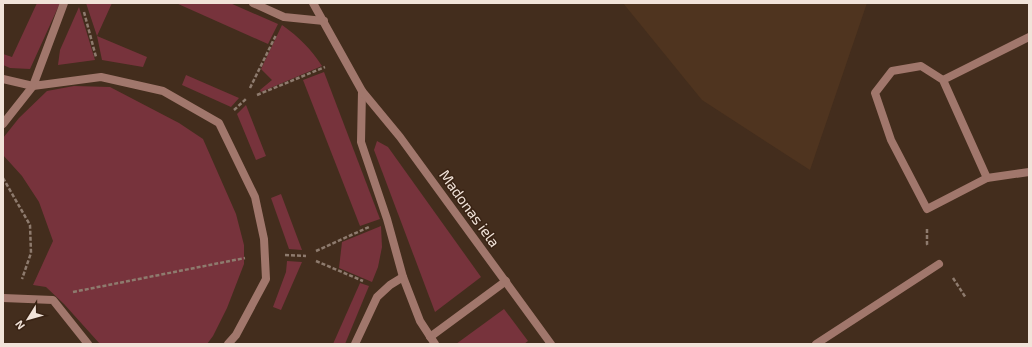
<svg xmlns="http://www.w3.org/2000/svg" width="1032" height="347" viewBox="0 0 1032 347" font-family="'Exo 2',sans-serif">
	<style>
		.built { fill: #4f341f }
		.green { fill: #77333c }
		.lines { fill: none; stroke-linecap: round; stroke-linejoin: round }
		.path { stroke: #8e7b6e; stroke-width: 2.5; stroke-dasharray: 4 2; stroke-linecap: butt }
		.service { stroke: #a1776c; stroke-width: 8 }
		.minor { stroke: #a1776c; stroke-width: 8 }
		.labels { text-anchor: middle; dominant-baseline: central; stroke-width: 3; stroke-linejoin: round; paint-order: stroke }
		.street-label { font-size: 15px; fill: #f1e3d9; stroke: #392314 }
	</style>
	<rect width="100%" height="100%" fill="#432d1d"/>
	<path class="built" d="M 623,3 L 867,3 L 810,170 L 702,100 Z"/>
	<g class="green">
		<path d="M 37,3 L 60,3 L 30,69 L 10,68 L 3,65 L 3,54 L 12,57 Z"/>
		<path d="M 86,3 L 112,3 L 97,36 L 147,57 L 143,67 L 102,60 L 97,36 Z"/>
		<path d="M 176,3 L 230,3 L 278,24 L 268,44 Z"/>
		<path d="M 79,7 L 95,60 L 58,65 L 60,50 Z"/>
		<path d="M 282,25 C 300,38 310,48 322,66 L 261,92 L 260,90 L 272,80 L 261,69 Z"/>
		<path d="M 324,72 L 380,219 L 360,226 L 303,80 Z"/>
		<path d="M 186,75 L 239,98 L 231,107 L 182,85 Z"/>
		<path d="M 74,86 L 110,87 L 179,123 L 203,139 L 236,214 L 244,245 L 244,264 L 227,308 L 213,336 L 207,344 L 100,344 L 64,304 L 46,287 L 33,285 L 53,241 L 39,202 L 22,176 L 3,155 L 3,138 L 19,118 L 47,91 Z"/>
		<path d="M 246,105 L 266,156 L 256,160 L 237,114 Z"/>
		<path d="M 377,141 L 388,147 L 481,277 L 435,312 L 374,150 Z"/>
		<path d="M 281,194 L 302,250 L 289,249 L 271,198 Z"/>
		<path d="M 381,226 L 382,247 L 378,267 L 372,282 L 339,268 L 342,242 Z"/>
		<path d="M 287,261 L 302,262 L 281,310 L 273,307 L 286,272 Z"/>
		<path d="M 360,283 L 369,286 L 345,344 L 333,344 Z"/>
		<path d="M 504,309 L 528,341 L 524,344 L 456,344 Z"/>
	</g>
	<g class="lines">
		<g class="path">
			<path d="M 84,12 L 96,57"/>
			<path d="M 250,88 L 276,35"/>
			<path d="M 257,95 L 325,67"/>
			<path d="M 234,110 L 246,99"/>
			<path d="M 3,178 L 30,225 L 31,253 L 22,279"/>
			<path d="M 927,229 L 927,244 L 928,246"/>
			<path d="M 316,251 L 369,227"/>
			<path d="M 285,255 L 306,256"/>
			<path d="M 316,261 L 363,281"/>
			<path d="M 953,278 L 966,298"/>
			<path d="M 73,292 L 245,258"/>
		</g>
		<g class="service">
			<path d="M 943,80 L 921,66 L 892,71 L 875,93 L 891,140 L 927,209 L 987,178 L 943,80 L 1029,37"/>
			<path d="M 430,337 L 506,281"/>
		</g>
		<g class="minor">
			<path d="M 64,3 L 33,86 L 101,77 L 163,91 L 219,123 L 255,197 L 264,239 L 266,279 L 236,335 L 228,344"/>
			<path d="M 253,3 L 284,17 L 324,21"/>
			<path d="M 313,3 L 362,91 L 361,142 L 387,219 L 403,277 L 420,321 L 435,344"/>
			<path d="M 3,79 L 33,86 L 3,124"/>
			<path d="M 362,91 L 400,137 L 551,344"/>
			<path d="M 987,178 L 1029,172"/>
			<path d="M 3,298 L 53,300 L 88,344"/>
			<path d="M 355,344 L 377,297 L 390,285 L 403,277"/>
			<path d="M 816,344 L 939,264"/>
		</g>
	</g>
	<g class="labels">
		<g class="street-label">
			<text transform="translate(470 208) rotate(54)">Madonas iela</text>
		</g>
	</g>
	<rect width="1032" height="347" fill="none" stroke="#f1e3d9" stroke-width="8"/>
	<g transform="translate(28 319) rotate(233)" stroke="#392314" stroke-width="3" paint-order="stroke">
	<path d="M0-3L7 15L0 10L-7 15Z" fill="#f1e3d9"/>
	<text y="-6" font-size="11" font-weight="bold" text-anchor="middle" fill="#f1e3d9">N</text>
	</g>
</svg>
